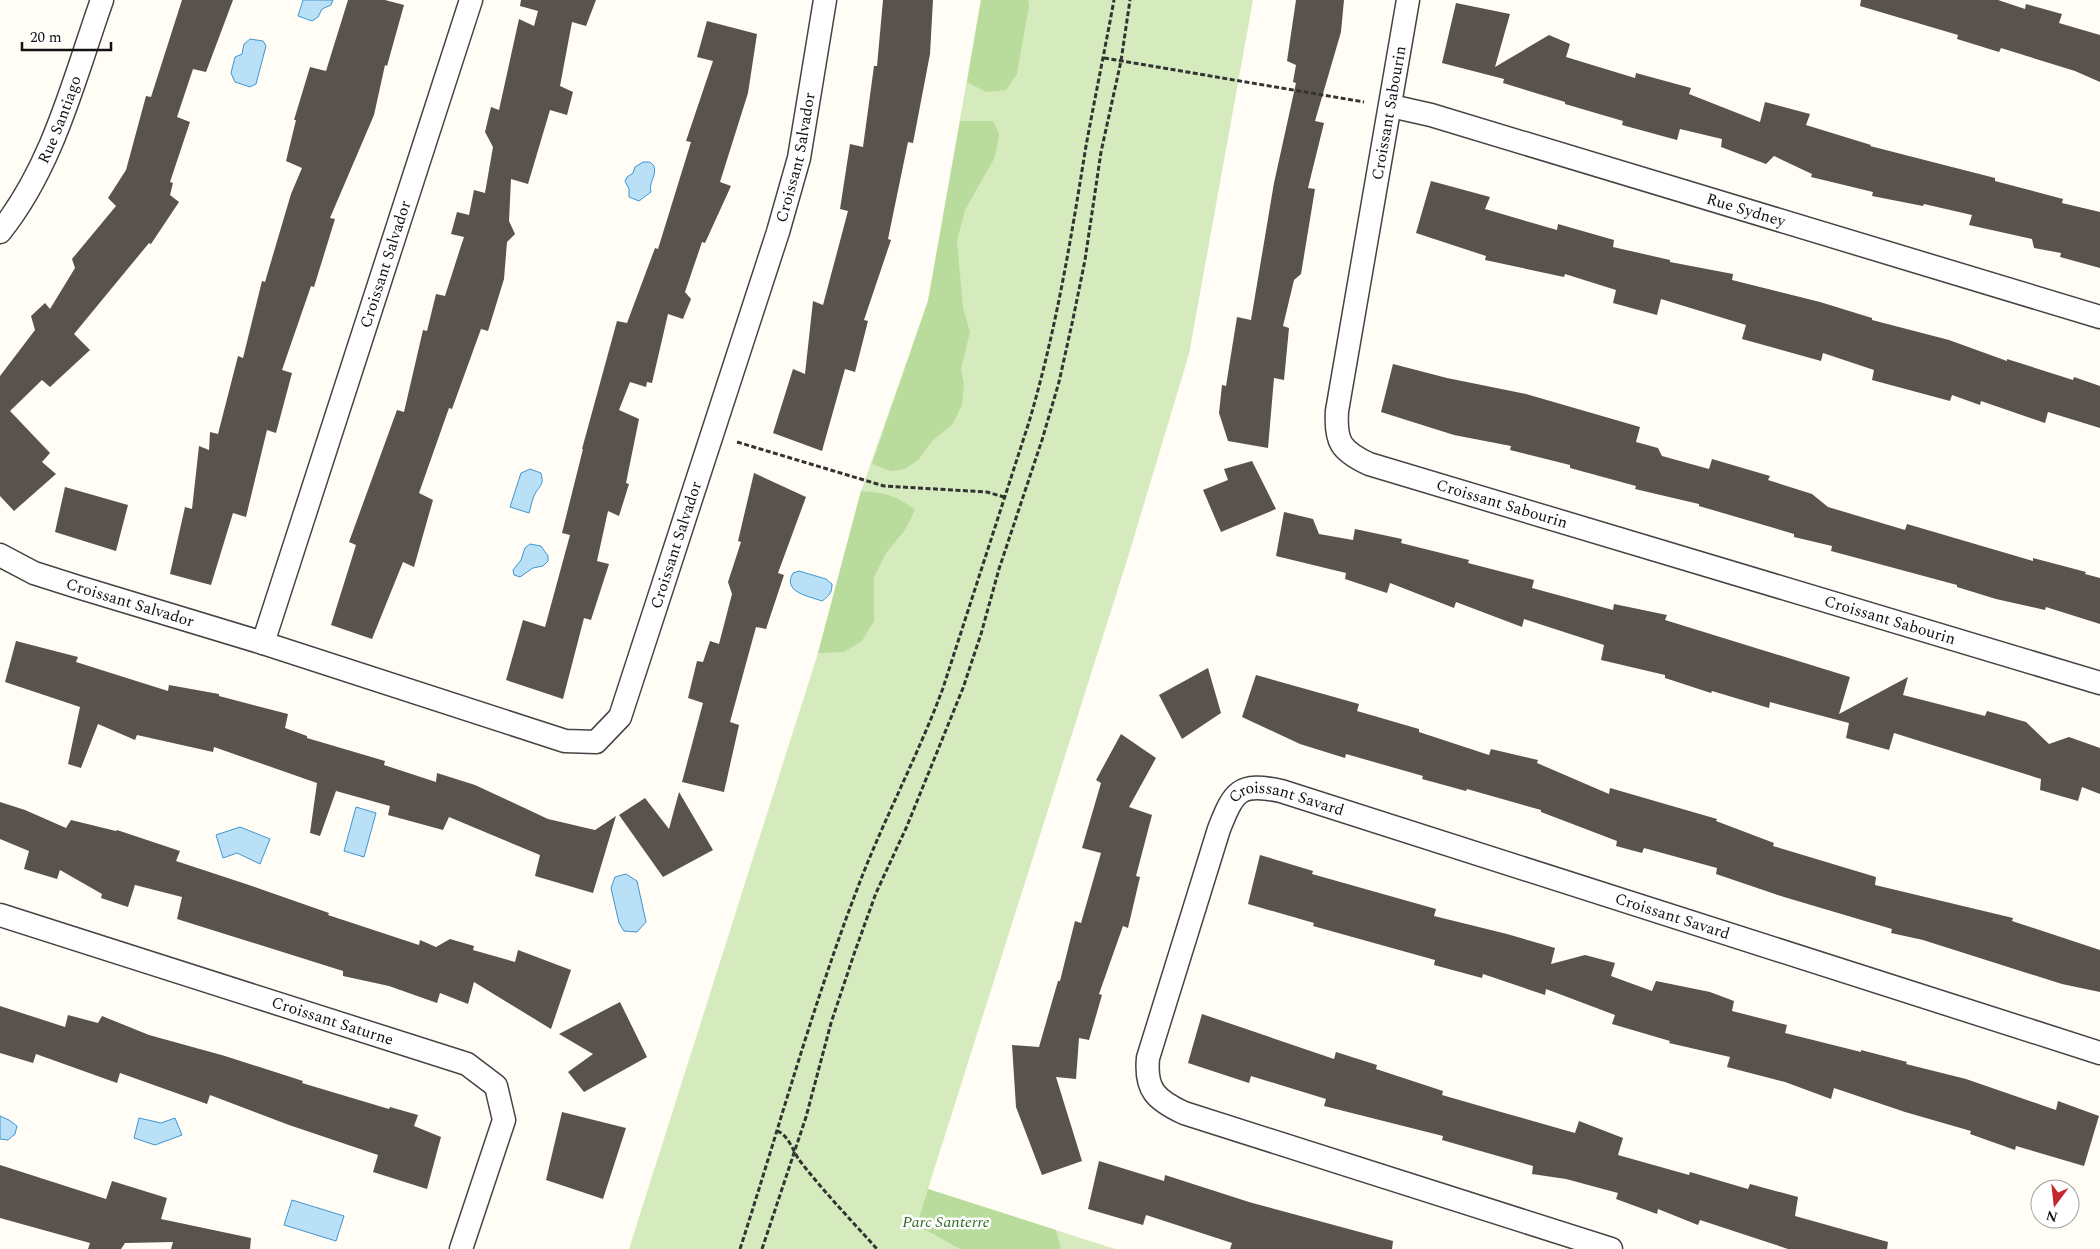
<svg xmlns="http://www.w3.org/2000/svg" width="2100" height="1249" viewBox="0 0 2100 1249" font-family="Spectral,serif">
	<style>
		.green { fill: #d5ebbd }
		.forest { fill: #b9dc9c }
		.water { fill: #b9e0f7; stroke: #3f96cf }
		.building { fill: #5a524d }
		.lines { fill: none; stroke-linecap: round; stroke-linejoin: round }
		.street-casing { stroke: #444; stroke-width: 25 }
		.path { stroke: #333; stroke-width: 3; stroke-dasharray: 5 2.5; stroke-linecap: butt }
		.street { stroke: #fff; stroke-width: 22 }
		.labels { text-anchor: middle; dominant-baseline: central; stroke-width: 5; stroke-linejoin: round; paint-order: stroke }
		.street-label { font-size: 16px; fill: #111; stroke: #fff }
		.park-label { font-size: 16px; font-style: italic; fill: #2f6b1f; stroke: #fff }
	</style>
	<rect width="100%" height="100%" fill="#fffdf5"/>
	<path class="green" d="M 981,0 L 1253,0 L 1189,354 L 1128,557 L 928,1189 L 1115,1249 L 629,1249 L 818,653 L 861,491 L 928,301 Z"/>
	<g class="forest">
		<path d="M 981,0 L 1028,0 L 1029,6 L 1017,74 L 1006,90 L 986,92 L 967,82 Z"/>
		<path d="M 960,121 L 993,121 L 999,134 L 995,157 L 965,210 L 957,241 L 963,308 L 970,332 L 961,369 L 964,385 L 962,405 L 952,425 L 933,440 L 918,460 L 905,469 L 891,471 L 872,464 L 928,301 Z"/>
		<path d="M 861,491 C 885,493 896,495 915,510 L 905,530 L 886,553 L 874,577 L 874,621 L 862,641 L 844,652 L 818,653 Z"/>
		<path d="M 928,1189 L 1056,1230 L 1061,1249 L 960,1249 L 917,1225 Z"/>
	</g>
	<g class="water">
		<path d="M 303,0 L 333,0 L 331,5 L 322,9 L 318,17 L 312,21 L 298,16 Z"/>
		<path d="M 250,39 L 263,41 L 266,46 L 256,84 L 250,87 L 235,82 L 231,73 L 235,57 L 242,54 L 244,44 Z"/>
		<path d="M 643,162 L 650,162 L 654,166 C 657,177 648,182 651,192 L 639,201 L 629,197 L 629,189 L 625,181 L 627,177 L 633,173 L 635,167 Z"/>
		<path d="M 530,469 L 541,473 C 544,483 541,485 536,492 C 532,498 531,507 529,513 L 510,507 L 521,473 Z"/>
		<path d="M 530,544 L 541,546 L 548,556 L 548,561 L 543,566 L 533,568 L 520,577 L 514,575 L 513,570 L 521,560 L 525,548 Z"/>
		<path d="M 799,571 L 826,579 L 832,584 C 832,593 829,596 822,601 C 808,596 782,592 793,573 Z"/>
		<path d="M 356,807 L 376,813 L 364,857 L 344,851 Z"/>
		<path d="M 240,827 L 270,839 L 260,864 L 237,853 L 223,858 L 216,835 Z"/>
		<path d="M 626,874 L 637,881 L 646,922 L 637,932 L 624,931 L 619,923 L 611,888 L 615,877 Z"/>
		<path d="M 0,1116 L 9,1120 L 17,1126 L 15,1134 L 8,1140 L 0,1139 Z"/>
		<path d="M 139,1118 L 161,1123 L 175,1118 L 182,1135 L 155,1145 L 134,1138 Z"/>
		<path d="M 292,1200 L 344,1216 L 336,1241 L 284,1225 Z"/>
	</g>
	<g class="building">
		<path d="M 182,0 L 233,0 L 206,72 L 193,69 L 177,117 L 190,122 L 170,182 L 173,183 L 170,195 L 179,202 L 151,244 L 149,243 L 74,334 L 90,350 L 50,387 L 42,380 L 10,411 L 50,453 L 42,462 L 56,474 L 14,511 L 0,496 L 0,376 L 35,330 L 31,316 L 45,303 L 50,309 L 75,268 L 72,259 L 116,206 L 108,198 L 126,170 L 146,96 L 151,97 Z"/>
		<path d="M 348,0 L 385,0 L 404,5 L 387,66 L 385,65 L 374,115 L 330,218 L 335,219 L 314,287 L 311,286 L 282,370 L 292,373 L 276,433 L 267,430 L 246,517 L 233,513 L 211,585 L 170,574 L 185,507 L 192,509 L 199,446 L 209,450 L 210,432 L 218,434 L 238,356 L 243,358 L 262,281 L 265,282 L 291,194 L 302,168 L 286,161 L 296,120 L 294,120 L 310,67 L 326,71 Z"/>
		<path d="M 521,0 L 596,0 L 586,26 L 572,22 L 560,86 L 573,92 L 567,115 L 550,110 L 528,184 L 511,179 L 509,221 L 515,234 L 507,242 L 504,279 L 488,331 L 481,329 L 452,409 L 449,408 L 419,493 L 433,500 L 414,567 L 403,562 L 372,639 L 331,625 L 356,545 L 349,542 L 397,410 L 404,412 L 423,330 L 427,331 L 436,294 L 445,296 L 460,249 L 464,237 L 451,234 L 457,212 L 469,215 L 474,190 L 485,193 L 493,147 L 485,132 L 491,107 L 499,110 L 519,19 L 534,26 L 538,11 L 520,6 Z"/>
		<path d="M 883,0 L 933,0 L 930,54 L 913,143 L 908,142 L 888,239 L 891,240 L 864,320 L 868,321 L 855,372 L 845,369 L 822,451 L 773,433 L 793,369 L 805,374 L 813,301 L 823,305 L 848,211 L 840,209 L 850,144 L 863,147 L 874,66 L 877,66 Z"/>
		<path d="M 1296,0 L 1344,0 L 1341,32 L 1315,121 L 1324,123 L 1308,188 L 1315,189 L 1301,274 L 1294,280 L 1283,326 L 1289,328 L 1284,380 L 1274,378 L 1268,448 L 1228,441 L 1219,413 L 1222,385 L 1226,386 L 1237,317 L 1251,320 L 1274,183 L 1296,83 L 1293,82 L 1296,65 L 1287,61 Z"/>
		<path d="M 1861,0 L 1998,0 L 2025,9 L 2026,4 L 2062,14 L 2059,23 L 2100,35 L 2100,82 L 2075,71 L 2001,48 L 1999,52 L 1957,39 L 1958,35 L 1860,6 Z"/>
		<path d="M 1456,3 L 1510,14 L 1495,67 L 1549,35 L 1570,44 L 1566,57 L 1635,78 L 1636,73 L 1691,88 L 1689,94 L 1760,122 L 1765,102 L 1810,114 L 1806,125 L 1871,145 L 1870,146 L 1995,178 L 1995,181 L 2063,199 L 2062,203 L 2100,212 L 2100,268 L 2060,257 L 2061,253 L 2034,248 L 2032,239 L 1969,225 L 1972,215 L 1924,204 L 1923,206 L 1872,196 L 1873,192 L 1811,177 L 1812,174 L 1774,156 L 1766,164 L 1721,147 L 1722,139 L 1680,129 L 1677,140 L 1622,125 L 1623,121 L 1565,104 L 1565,102 L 1503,83 L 1504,79 L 1442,63 Z"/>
		<path d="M 707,21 L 757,34 L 748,93 L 720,182 L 731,186 L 705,243 L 702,242 L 685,292 L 691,299 L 683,319 L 668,314 L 652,383 L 647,382 L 646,387 L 630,382 L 619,410 L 639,419 L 626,483 L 629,484 L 619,516 L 608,511 L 597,561 L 609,564 L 591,620 L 584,618 L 563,699 L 506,680 L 523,620 L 545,627 L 570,535 L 562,533 L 583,449 L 582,449 L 617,321 L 627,323 L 655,248 L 658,249 L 691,142 L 686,141 L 713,61 L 697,57 Z"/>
		<path d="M 1431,181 L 1490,197 L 1485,209 L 1557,230 L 1558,224 L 1614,240 L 1613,247 L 1670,260 L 1670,262 L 1733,274 L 1732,280 L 1820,302 L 1872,318 L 1872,320 L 1949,340 L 2007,361 L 2007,359 L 2073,380 L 2074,377 L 2100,386 L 2100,428 L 2048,412 L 2045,423 L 1981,401 L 1980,405 L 1952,395 L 1950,401 L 1872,380 L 1874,370 L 1823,353 L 1821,361 L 1742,339 L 1746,325 L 1661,299 L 1657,315 L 1613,303 L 1616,290 L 1565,274 L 1564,277 L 1485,260 L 1486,256 L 1416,233 Z"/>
		<path d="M 1393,364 L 1447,378 L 1526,394 L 1640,427 L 1636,442 L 1658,448 L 1662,456 L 1709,469 L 1712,459 L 1770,476 L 1768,480 L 1812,494 L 1828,507 L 1905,530 L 1907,524 L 2033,561 L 2033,558 L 2086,572 L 2085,574 L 2100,578 L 2100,624 L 2046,607 L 2045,610 L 1996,599 L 1957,587 L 1957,585 L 1831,551 L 1832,546 L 1794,537 L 1794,534 L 1699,506 L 1699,504 L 1635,489 L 1636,486 L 1570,468 L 1570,465 L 1510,450 L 1511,446 L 1454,435 L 1381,412 Z"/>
		<path d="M 1252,461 L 1276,509 L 1221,532 L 1203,490 L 1228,480 L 1224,469 Z"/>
		<path d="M 754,473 L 806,497 L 778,573 L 784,575 L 766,629 L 756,627 L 730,722 L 739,725 L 724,792 L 682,782 L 703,703 L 688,698 L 697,661 L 703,662 L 710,641 L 719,644 L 732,594 L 728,582 L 741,542 L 738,541 Z"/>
		<path d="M 65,487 L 128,505 L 116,551 L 55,532 Z"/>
		<path d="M 1284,512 L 1313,519 L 1319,534 L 1353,540 L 1355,529 L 1402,539 L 1401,543 L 1469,560 L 1468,563 L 1534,580 L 1532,588 L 1613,610 L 1614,604 L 1667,615 L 1665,620 L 1850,677 L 1839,714 L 1908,677 L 1903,695 L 1985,716 L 1987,711 L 2026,722 L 2049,744 L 2069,737 L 2100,748 L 2100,794 L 2082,787 L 2078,801 L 2040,790 L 2041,779 L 1894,733 L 1889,750 L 1846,738 L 1849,723 L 1770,702 L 1769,708 L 1712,691 L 1711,693 L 1665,678 L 1665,675 L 1601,660 L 1604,645 L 1524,619 L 1522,627 L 1456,602 L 1454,608 L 1390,583 L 1387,593 L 1345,579 L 1346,573 L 1276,556 Z"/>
		<path d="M 16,641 L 78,657 L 76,662 L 168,691 L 169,685 L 219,694 L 219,696 L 288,714 L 285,728 L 307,736 L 307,738 L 385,761 L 384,765 L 436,782 L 437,773 L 475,785 L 548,819 L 595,830 L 616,816 L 593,893 L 535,876 L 540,855 L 449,817 L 443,830 L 388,815 L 390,806 L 336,791 L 320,836 L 310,833 L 317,783 L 214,747 L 213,752 L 137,735 L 135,740 L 98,724 L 81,768 L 68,764 L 80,707 L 5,682 Z"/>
		<path d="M 1208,668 L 1221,713 L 1182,739 L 1159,695 Z"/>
		<path d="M 1256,675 L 1359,704 L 1357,711 L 1419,729 L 1419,732 L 1489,755 L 1491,749 L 1538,760 L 1537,763 L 1609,794 L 1610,788 L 1717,819 L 1716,821 L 1774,843 L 1773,846 L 1876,877 L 1875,885 L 2013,918 L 2012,921 L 2100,950 L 2100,992 L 2062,984 L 1923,940 L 1891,933 L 1892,929 L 1784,897 L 1716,874 L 1717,868 L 1644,848 L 1642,853 L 1616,846 L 1617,841 L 1541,812 L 1541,810 L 1467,789 L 1466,791 L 1422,779 L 1423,776 L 1346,754 L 1345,758 L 1300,744 L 1242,717 Z"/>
		<path d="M 1121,734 L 1156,758 L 1129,807 L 1152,815 L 1136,876 L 1140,877 L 1128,928 L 1123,926 L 1099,994 L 1102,995 L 1089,1040 L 1079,1038 L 1076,1079 L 1056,1077 L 1082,1161 L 1042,1175 L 1016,1107 L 1012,1045 L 1039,1047 L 1058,981 L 1060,981 L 1075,921 L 1081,923 L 1101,853 L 1082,848 L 1101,783 L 1096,780 Z"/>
		<path d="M 679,792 L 713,850 L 663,877 L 619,815 L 645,798 L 669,829 Z"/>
		<path d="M 0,802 L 25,810 L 66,828 L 71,820 L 116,831 L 117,830 L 180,851 L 176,861 L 252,886 L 329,913 L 328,915 L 419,945 L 420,940 L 436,947 L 450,939 L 474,946 L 473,950 L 515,962 L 518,950 L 571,970 L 551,1029 L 474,982 L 468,1004 L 440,993 L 437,1003 L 389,986 L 343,976 L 343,971 L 177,919 L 182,897 L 135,885 L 128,907 L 101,898 L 102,894 L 60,870 L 57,879 L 24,869 L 29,851 L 0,839 Z"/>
		<path d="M 1260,855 L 1313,871 L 1312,874 L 1436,909 L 1434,916 L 1507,934 L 1555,948 L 1551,964 L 1585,955 L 1615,963 L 1611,976 L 1652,991 L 1656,981 L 1710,992 L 1734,1001 L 1732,1011 L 1787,1025 L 1785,1033 L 1861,1052 L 1861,1050 L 1907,1062 L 1906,1064 L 1966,1079 L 2056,1110 L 2058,1101 L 2099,1116 L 2084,1166 L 2016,1146 L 2015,1150 L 1970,1134 L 1971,1131 L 1905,1112 L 1834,1088 L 1831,1099 L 1785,1082 L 1727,1067 L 1730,1057 L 1669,1043 L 1670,1041 L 1612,1024 L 1615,1015 L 1546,989 L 1545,995 L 1483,974 L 1482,978 L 1434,965 L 1435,960 L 1313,926 L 1314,923 L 1248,904 Z"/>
		<path d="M 620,1002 L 647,1057 L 584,1092 L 568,1072 L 593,1054 L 559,1034 Z"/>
		<path d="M 0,1006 L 65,1027 L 68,1015 L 98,1023 L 102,1016 L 149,1035 L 225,1056 L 303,1081 L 302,1083 L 389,1109 L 390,1107 L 418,1115 L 414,1126 L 441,1137 L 427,1189 L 373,1172 L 378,1155 L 289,1125 L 210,1095 L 207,1104 L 120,1073 L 117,1083 L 36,1054 L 33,1063 L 0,1053 Z"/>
		<path d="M 1202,1014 L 1334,1059 L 1336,1052 L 1377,1065 L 1376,1069 L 1443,1091 L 1442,1095 L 1501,1112 L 1575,1133 L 1579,1121 L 1623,1138 L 1618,1155 L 1689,1175 L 1690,1172 L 1748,1189 L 1750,1184 L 1798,1197 L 1795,1216 L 1888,1242 L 1887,1249 L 1788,1249 L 1700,1220 L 1698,1225 L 1658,1209 L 1657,1214 L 1616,1199 L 1618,1193 L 1566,1179 L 1532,1174 L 1533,1166 L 1442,1140 L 1443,1136 L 1324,1106 L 1326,1099 L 1251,1076 L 1249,1083 L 1188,1063 Z"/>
		<path d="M 562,1112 L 626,1128 L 603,1199 L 546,1180 Z"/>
		<path d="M 1099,1161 L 1164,1181 L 1165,1175 L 1249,1202 L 1393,1241 L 1392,1249 L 1230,1249 L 1232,1243 L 1146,1215 L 1143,1225 L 1088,1209 Z"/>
		<path d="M 0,1165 L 106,1199 L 112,1181 L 167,1198 L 161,1219 L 251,1238 L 250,1249 L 171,1249 L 173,1242 L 125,1243 L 121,1249 L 88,1249 L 90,1243 L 0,1218 Z"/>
	</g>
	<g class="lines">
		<g class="street-casing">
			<g id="street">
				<path id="s1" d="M 1408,0 L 1337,411 C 1335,442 1341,451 1369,464 L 2100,683"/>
				<path id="s2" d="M 1391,106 L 1431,115 L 2100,317"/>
				<path id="s3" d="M 0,232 C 53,166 74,79 102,0"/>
				<path id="s4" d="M 0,555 L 34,573 L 78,587 L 263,643 L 565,741 L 596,742 L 620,717 L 778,232 L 799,158 L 825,0"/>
				<path id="s5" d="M 263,643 L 471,0"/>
				<path id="s6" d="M 0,915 L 467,1064 L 496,1086 L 504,1120 L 461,1249"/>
				<path id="s7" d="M 1611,1249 L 1184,1113 C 1156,1100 1145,1090 1148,1058 L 1219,829 C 1234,791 1239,782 1281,791 L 2100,1053"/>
			</g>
		</g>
		<g class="path">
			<path d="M 1104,58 L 1364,102"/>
			<path d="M 737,442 L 884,486 L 987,492 L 1004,497"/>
			<path d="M 777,1131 C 789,1135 793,1152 800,1161 C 824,1192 851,1220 877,1249"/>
			<path d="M 740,1249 C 780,1125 814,1000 861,879 C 886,815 919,753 943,688 L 1029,422 C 1056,331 1071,239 1086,146 C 1095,97 1105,49 1114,0"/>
			<path d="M 762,1249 L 806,1117 L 831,1023 L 854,954 L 876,893 L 907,826 L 963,688 L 981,634 L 999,569 L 1042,440 L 1059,382 L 1073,319 L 1085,260 L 1101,152 L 1121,61 L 1130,0"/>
		</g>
		<use href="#street" class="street"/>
	</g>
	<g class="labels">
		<g class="street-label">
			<text transform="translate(1389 113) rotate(-80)">Croissant Sabourin</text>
			<text stroke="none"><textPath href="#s3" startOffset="128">Rue Santiago</textPath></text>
			<text stroke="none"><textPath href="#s4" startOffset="1248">Croissant Salvador</textPath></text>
			<text stroke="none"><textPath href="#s2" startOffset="370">Rue Sydney</textPath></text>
			<text stroke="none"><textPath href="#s5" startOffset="398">Croissant Salvador</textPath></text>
			<text stroke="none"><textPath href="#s1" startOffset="624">Croissant Sabourin</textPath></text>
			<text stroke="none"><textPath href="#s4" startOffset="842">Croissant Salvador</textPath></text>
			<text stroke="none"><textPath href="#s4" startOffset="139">Croissant Salvador</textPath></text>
			<text stroke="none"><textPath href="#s1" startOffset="1029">Croissant Sabourin</textPath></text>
			<text stroke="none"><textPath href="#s7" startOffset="851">Croissant Savard</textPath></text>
			<text stroke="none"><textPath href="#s7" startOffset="1256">Croissant Savard</textPath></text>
			<text stroke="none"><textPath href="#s6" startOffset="349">Croissant Saturne</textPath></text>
		</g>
		<g class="park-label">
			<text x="946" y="1222">Parc Santerre</text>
		</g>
	</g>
	<g transform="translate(2055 1204) rotate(195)"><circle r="24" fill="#ffffff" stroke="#a0a0a0"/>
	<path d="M0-4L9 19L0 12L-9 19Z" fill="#c4262e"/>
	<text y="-8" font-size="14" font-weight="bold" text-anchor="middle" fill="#111111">N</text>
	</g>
	<path d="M22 42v8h89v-8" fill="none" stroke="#111111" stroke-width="2.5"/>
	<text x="30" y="42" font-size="15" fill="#111111" stroke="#ffffff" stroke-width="4" paint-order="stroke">20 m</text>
</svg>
